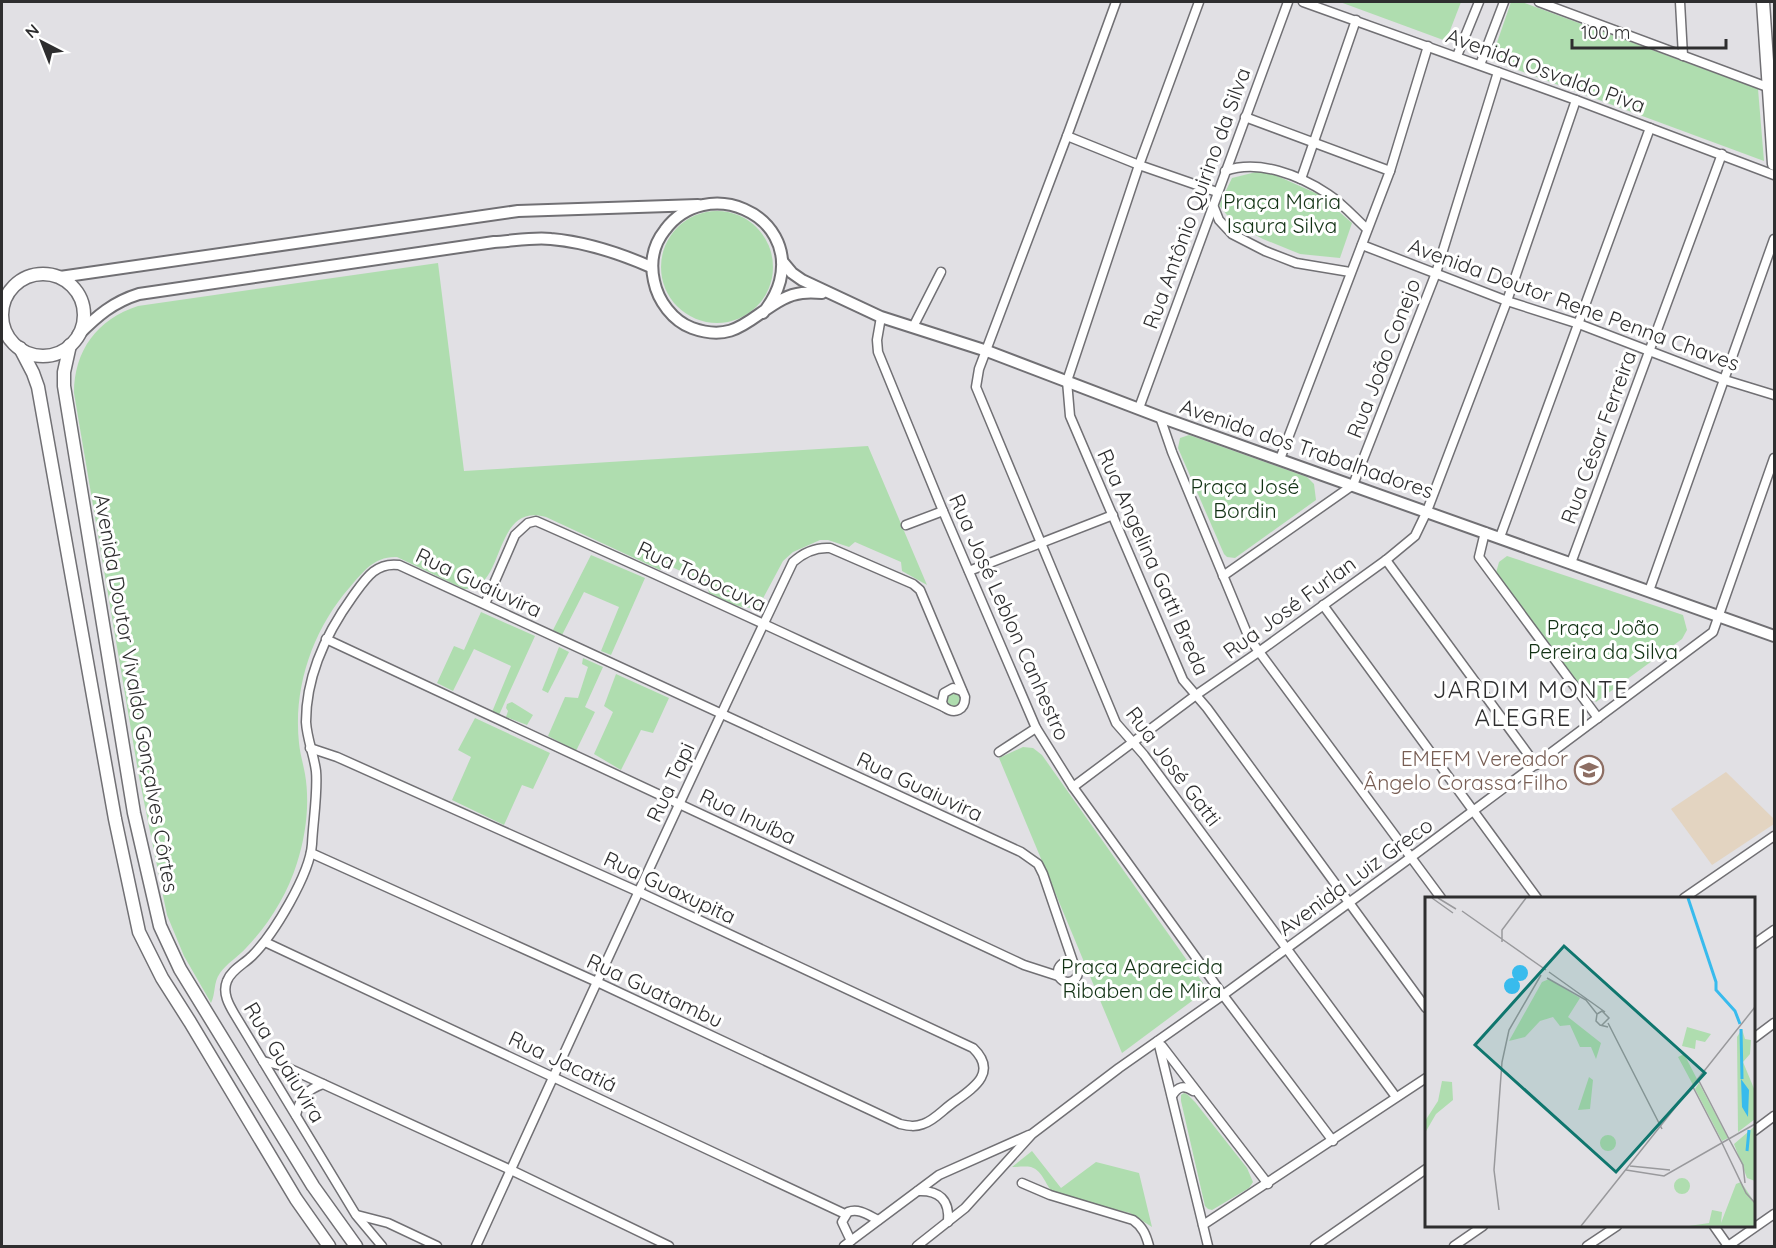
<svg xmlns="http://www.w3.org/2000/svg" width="1776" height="1248" viewBox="0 0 1776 1248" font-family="Quicksand,sans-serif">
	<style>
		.medical { fill: #e3d4c1 }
		.green { fill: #afddaf }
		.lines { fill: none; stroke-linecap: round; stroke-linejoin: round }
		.minor-casing { stroke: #717074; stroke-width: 11 }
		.tertiary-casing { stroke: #717074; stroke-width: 14 }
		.secondary-casing { stroke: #717074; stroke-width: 15 }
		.minor { stroke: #fff; stroke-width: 8 }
		.tertiary { stroke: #fff; stroke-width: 10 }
		.secondary { stroke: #fff; stroke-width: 12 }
		.labels { text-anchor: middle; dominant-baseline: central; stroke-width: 6; stroke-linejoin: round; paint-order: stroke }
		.street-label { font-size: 21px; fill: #2e2e2f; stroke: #fff }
		.park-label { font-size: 21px; fill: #123214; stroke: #fff }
		.education-label { font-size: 21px; fill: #785e54; stroke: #fff; text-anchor: end }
		.quarter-label { font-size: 24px; letter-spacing: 1.5px; fill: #2e2e2f; stroke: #fff }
		.inset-river { fill: none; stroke: #38bbed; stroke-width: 3 }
		.inset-road { fill: none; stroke: #99999c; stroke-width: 1.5 }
		.view { fill: #0f766e; fill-opacity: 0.15; stroke: #0f766e; stroke-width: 3 }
		.inset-edge { fill: none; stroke: #2e2e2f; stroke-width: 3 }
	</style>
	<rect width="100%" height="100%" fill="#e1e0e4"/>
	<path class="medical" d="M 1726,772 L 1774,819 L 1774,824 L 1712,865 L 1671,809 Z"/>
	<g class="green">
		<path d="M 1340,2 L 1461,2 L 1446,41 Z"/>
		<path d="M 1511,2 L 1522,2 L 1758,89 L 1764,161 L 1491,60 Z"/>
		<path d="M 1264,170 L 1320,195 L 1352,223 L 1340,258 L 1300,254 L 1263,239 L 1234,224 L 1219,205 L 1232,178 Z"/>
		<circle cx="717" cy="267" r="56"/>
		<path d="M 438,263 L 464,471 L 868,446 L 927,585 L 902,571 L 901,562 L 855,542 L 849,547 L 828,540 L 820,540 L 793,552 L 783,561 L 760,604 C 745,615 724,599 709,593 L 707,584 L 668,565 L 660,570 L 546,517 C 491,502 507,591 464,589 L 397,557 C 374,556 363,572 350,587 C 313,629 293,687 299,743 C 300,753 303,763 305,774 C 310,803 306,835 297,863 C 287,895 269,924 246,948 C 238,957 227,963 220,973 C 213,983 216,993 211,1003 L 184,956 L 167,915 L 139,777 L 74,393 C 74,351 97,319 138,306 Z"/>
		<path d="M 1189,435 L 1307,477 L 1314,484 L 1316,500 L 1235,558 L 1227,557 L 1224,554 L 1178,448 L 1180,438 Z"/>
		<path d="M 591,555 L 645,578 L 611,655 L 601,651 L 619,607 L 584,592 L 562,635 L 553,630 Z"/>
		<path d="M 1507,556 L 1683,615 L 1687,630 L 1682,639 L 1596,702 L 1576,680 L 1502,583 L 1496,573 L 1499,562 Z"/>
		<path d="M 481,612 L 535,636 L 499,715 L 492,712 L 511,666 L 474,649 L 453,691 L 437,683 L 454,646 L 464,650 Z"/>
		<path d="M 559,647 L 569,652 L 548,693 L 542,690 Z"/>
		<path d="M 583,658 L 603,667 L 585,707 L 595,712 L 576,751 L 548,736 L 565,697 L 578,698 L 588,667 L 582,664 Z"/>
		<path d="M 616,674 L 669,698 L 653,733 L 641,730 L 621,770 L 594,754 L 613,712 L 604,706 Z"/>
		<path d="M 957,690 L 964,698 L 960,708 L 947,708 L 944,698 L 945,694 Z"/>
		<path d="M 512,702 L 533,715 L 527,725 L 506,717 L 508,711 L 506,708 L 507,704 Z"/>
		<path d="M 475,718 L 550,753 L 533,789 L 522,785 L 504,825 L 452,800 L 471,757 L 458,750 Z"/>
		<path d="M 1023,747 L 1033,748 L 1042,755 L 1203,983 L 1202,991 L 1196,998 L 1122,1053 L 999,758 Z"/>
		<path d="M 1184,1093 L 1188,1095 L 1195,1102 L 1247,1168 L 1253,1182 L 1249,1188 L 1212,1210 L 1208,1209 L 1205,1206 L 1181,1101 L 1181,1095 Z"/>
		<path d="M 1032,1151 L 1061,1188 L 1096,1162 L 1139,1173 L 1152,1227 L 1130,1213 L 1056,1195 C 1045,1187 1044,1171 1031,1167 C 1025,1166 1018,1167 1012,1167 Z"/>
	</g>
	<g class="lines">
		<g class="minor-casing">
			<g id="minor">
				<path d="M 1116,2 L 1067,136 L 979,369 L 976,387 L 1116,723 L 1144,755 L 1396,1097"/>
				<path d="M 1199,2 L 1139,165 L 1067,381 L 1070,416 L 1183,680 L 1207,708 L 1426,1008"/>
				<path d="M 1303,2 L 1576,100 L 1774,175"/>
				<path d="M 1539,2 L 1770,88"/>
				<path d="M 1680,2 L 1683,56"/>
				<path d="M 1457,56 L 1479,2"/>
				<path d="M 1480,65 L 1504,2"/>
				<path d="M 1245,117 L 1390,171"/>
				<path d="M 1067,136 L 1139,165 L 1217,192"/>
				<path d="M 1225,171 C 1259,159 1299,175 1328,194 C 1342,203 1354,217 1367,229"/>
				<path d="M 1301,179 L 1356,20"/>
				<path d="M 1213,205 L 1219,220 L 1232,234 L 1265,251 L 1296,263 L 1350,272"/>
				<path d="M 1362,245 L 1507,301 L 1579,324 L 1725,380 L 1774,395"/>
				<path d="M 881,317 L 877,340 L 878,352 L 943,511 L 1036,728 L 1073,787 L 1223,995 L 1333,1141"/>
				<path d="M 913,327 L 941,272"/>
				<path d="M 1139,408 L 1288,2"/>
				<path d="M 1160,417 L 1172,452 L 1249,638 L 1441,898"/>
				<path d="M 1280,459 L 1390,171 L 1428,46"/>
				<path d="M 906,525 L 943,511"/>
				<path d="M 1485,532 L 1479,557 L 1598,718"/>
				<path d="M 1500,537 L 1650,128"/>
				<path d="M 1386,560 L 1536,765"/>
				<path d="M 1571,563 L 1722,154"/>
				<path d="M 969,571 L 1113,515"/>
				<path d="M 1223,576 L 1353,485 L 1436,273 L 1498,72"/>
				<path d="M 1649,591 L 1774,239"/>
				<path d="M 1323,605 L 1537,898"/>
				<path d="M 326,639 L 1024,965 L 1058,976"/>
				<path d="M 944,707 L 942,702 L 944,693 L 953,688 L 962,691"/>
				<path d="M 310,748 L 337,757 L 639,892 L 973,1048 C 1000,1074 970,1090 950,1105 C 942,1111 933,1121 923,1124 C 915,1127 909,1126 900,1124 L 597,982 L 311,853"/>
				<path d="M 999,752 L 1036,728"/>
				<path d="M 1073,787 L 1196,695 L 1260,651 L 1386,560 L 1415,536 L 1427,511 L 1507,301 L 1576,100"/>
				<path d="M 1684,898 L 1774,836"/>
				<path d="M 265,942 L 845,1214"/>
				<path d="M 1754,944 L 1774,930"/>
				<circle cx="1068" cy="972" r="10"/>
				<path d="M 1754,1038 L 1774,1023"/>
				<path d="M 1158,1041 L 1208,1246"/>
				<path d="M 1162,1046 L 1268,1184"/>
				<path d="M 263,1061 L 286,1067 L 511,1170 L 669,1246"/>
				<path d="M 1172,1096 C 1178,1086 1184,1085 1193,1091"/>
				<path d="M 296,1115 C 300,1098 306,1090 323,1084"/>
				<path d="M 1754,1131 L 1774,1116"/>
				<path d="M 1022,1183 L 1050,1195 L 1133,1220 C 1143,1227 1146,1235 1149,1246"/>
				<path d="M 918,1191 C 939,1190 950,1200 948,1222"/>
				<path d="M 357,1215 L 388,1223 L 437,1246"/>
				<path d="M 1203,1225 L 1426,1078"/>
				<path d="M 1714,1226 L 1728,1246"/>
				<path d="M 851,1241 L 842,1222 L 848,1212 C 859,1208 868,1215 878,1220"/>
				<path d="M 382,1246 L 356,1215 L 235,1015 C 229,1005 222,993 227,981 C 231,970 244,964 252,956 C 274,934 310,874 312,844 C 313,822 318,792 316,771 C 314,755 307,739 306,722 C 306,676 327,632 353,596 C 366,578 376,562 399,565 L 1021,852 L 1038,864 L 1043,874 L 1073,962"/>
				<path d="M 476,1246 C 580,1018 685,789 793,562 C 804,552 815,547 830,548 L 913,584 L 920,590 L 965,697 C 965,710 955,715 944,707 C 808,645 673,581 536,521 L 528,523 L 515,535 L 485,604"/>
				<path d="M 844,1246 L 939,1175 L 1029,1135"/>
				<path d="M 917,1246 L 965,1208 L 1032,1134 L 1119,1068 L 1223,995 L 1410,858 L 1713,632 L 1774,458"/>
				<path d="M 1315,1246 L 1426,1169"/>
				<path d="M 1454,1246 L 1483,1226"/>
				<path d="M 1587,1246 L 1617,1226"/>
				<path d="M 1728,1246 L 1774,1214"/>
			</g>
		</g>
		<g class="tertiary-casing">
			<g id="tertiary">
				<path d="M 782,261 L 792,273 L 802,280 L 881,317 L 987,351 L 1160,417 L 1774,636"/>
				<path d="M 60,277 L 518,211 L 698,205"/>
				<path d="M 763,313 C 771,303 777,293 780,281 C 797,213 706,175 665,230 C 653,245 650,263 654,281 C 658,301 673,321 692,328 C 736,344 750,316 783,299 C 796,292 808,292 822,293"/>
				<path d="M 78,335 C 97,316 113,302 139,294 L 494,242 C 513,241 533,237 551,239 C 586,242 619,253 651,267"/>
			</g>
		</g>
		<g class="secondary-casing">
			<g id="secondary">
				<path d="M 1763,2 L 1774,164"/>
				<circle cx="43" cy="315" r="41"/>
				<path d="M 70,345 L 64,372 L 64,386 L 134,813 L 160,926 L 180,969 L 313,1186 L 356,1246"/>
				<path d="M 20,348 L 33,373 L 38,387 L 115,819 L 139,932 L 162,978 L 190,1022 L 296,1199 L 329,1246"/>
			</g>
		</g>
		<use href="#minor" class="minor"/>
		<use href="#tertiary" class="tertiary"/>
		<use href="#secondary" class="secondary"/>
	</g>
	<defs>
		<g id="school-ring" transform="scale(1.5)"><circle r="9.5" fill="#fff" stroke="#8d6e63" stroke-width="1.5"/><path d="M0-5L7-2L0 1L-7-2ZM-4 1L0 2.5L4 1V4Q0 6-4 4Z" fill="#8d6e63"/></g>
	</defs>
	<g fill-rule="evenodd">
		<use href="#school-ring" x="1589" y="770"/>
	</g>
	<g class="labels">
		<g class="street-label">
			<text transform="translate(1546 70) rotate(20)">Avenida Osvaldo Piva</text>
			<text transform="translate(1196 198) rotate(-70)">Rua Antônio Quirino da Silva</text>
			<text transform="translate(1574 304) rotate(20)">Avenida Doutor Rene Penna Chaves</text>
			<text transform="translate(1383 358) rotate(-69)">Rua João Conejo</text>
			<text transform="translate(1598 437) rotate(-70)">Rua César Ferreira</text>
			<text transform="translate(1307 448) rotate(19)">Avenida dos Trabalhadores</text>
			<text transform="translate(1154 562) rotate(66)">Rua Angelina Gatti Breda</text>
			<text transform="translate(702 576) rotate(25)">Rua Tobocuva</text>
			<text transform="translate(479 582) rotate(25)">Rua Guaiuvira</text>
			<text transform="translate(1289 607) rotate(-36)">Rua José Furlan</text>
			<text transform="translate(1010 617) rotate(66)">Rua José Leblon Canhestro</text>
			<text transform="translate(137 693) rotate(80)">Avenida Doutor Vivaldo Gonçalves Côrtes</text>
			<text transform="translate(1174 766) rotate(53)">Rua José Gatti</text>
			<text transform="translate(670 782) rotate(-65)">Rua Tapi</text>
			<text transform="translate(920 786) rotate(25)">Rua Guaiuvira</text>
			<text transform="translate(748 816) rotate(25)">Rua Inuíba</text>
			<text transform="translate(1355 876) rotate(-36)">Avenida Luiz Greco</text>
			<text transform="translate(670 887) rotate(25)">Rua Guaxupita</text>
			<text transform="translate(655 990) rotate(25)">Rua Guatambu</text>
			<text transform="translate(563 1061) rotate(25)">Rua Jacatiá</text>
			<text transform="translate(285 1062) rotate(59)">Rua Guaiuvira</text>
		</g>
		<g class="park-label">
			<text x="1282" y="201">Praça Maria<tspan x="1282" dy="24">Isaura Silva</tspan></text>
			<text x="1245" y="486">Praça José<tspan x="1245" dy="24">Bordin</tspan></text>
			<text x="1603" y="627">Praça João<tspan x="1603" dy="24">Pereira da Silva</tspan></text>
			<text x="1142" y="966">Praça Aparecida<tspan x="1142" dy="24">Ribaben de Mira</tspan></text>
		</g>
		<g class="education-label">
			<text x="1568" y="758">EMEFM Vereador<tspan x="1568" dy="24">Ângelo Corassa Filho</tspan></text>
		</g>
		<g class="quarter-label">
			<text x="1531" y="689">JARDIM MONTE<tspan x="1531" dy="28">ALEGRE I</tspan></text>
		</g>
	</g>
	<g transform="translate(1425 897)">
		<rect width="330" height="330" fill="#e1e0e4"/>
		<path d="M 124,82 L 155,101 L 143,120 L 176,146 L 171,162 L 166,150 L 155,150 L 145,128 L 135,129 L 128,120 L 115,124 L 100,140 L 84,144 L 117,85 ZM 262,130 L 286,137 L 280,145 L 271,143 L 270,152 L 257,149 ZM 317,132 L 320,142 L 326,143 L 325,157 L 318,165 L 330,194 L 330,222 L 313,235 L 312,140 ZM 259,157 L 272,182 L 268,188 L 253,160 ZM 164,180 L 168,183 L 165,212 L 153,213 ZM 17,184 L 27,185 L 28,203 L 11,217 L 0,236 L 0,224 L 13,204 ZM 274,186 L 303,241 L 297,244 L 270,192 ZM 330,229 L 330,284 L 322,281 L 309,247 ZM175 246a8 8 0 1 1 16 0a8 8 0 1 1-16 0ZM249 289a8 8 0 1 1 16 0a8 8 0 1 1-16 0ZM 316,285 L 330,306 L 330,329 L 264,329 L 284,326 L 287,313 L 297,315 L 296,326 L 311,287 Z" fill="#afddaf"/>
		<path d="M87 76a8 8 0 1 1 16 0a8 8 0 1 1-16 0ZM79 89a8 8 0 1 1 16 0a8 8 0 1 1-16 0ZM 316,182 L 324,193 L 323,220 L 317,210 Z" fill="#38bbed"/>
		<path class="inset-river" d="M 263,1 L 291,85 L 291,93 L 310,114 L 315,127M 316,132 L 317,182M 322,254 L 324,233"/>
		<path class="inset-road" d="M 7,1 L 28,16M 13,1 L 31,12M 37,14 L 121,73M 77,45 L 77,33 L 101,1M 124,75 L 180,115M 122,81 L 161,103 L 172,117M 183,126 L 237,232M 177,128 L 184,121 L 177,114 L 172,117 L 171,124 L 175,128 L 183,130M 273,182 L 304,242M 268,190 L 297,246M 304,242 L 318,268 L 320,286M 297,246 L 321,296 L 330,306M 205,269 L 245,273M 201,273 L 239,279 L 330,227M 74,313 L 69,273 L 77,165 L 84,133 L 116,78M 156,329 L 330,110"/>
		<path class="view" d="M 139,49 L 280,176 L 191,275 L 50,148 Z"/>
		<rect width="330" height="330" class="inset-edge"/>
	</g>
	<rect width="1776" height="1248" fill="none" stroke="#2e2e2f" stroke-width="6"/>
	<g transform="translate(42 42) rotate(318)" stroke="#ffffff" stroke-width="4.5" paint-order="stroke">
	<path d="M0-4.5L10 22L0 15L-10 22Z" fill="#2e2e2f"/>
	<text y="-9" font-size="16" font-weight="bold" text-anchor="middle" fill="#2e2e2f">N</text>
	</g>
	<path d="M1572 39v9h154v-9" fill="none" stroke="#2e2e2f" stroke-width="3"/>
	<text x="1581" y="39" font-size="18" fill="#2e2e2f" stroke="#ffffff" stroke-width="4.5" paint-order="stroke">100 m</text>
</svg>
